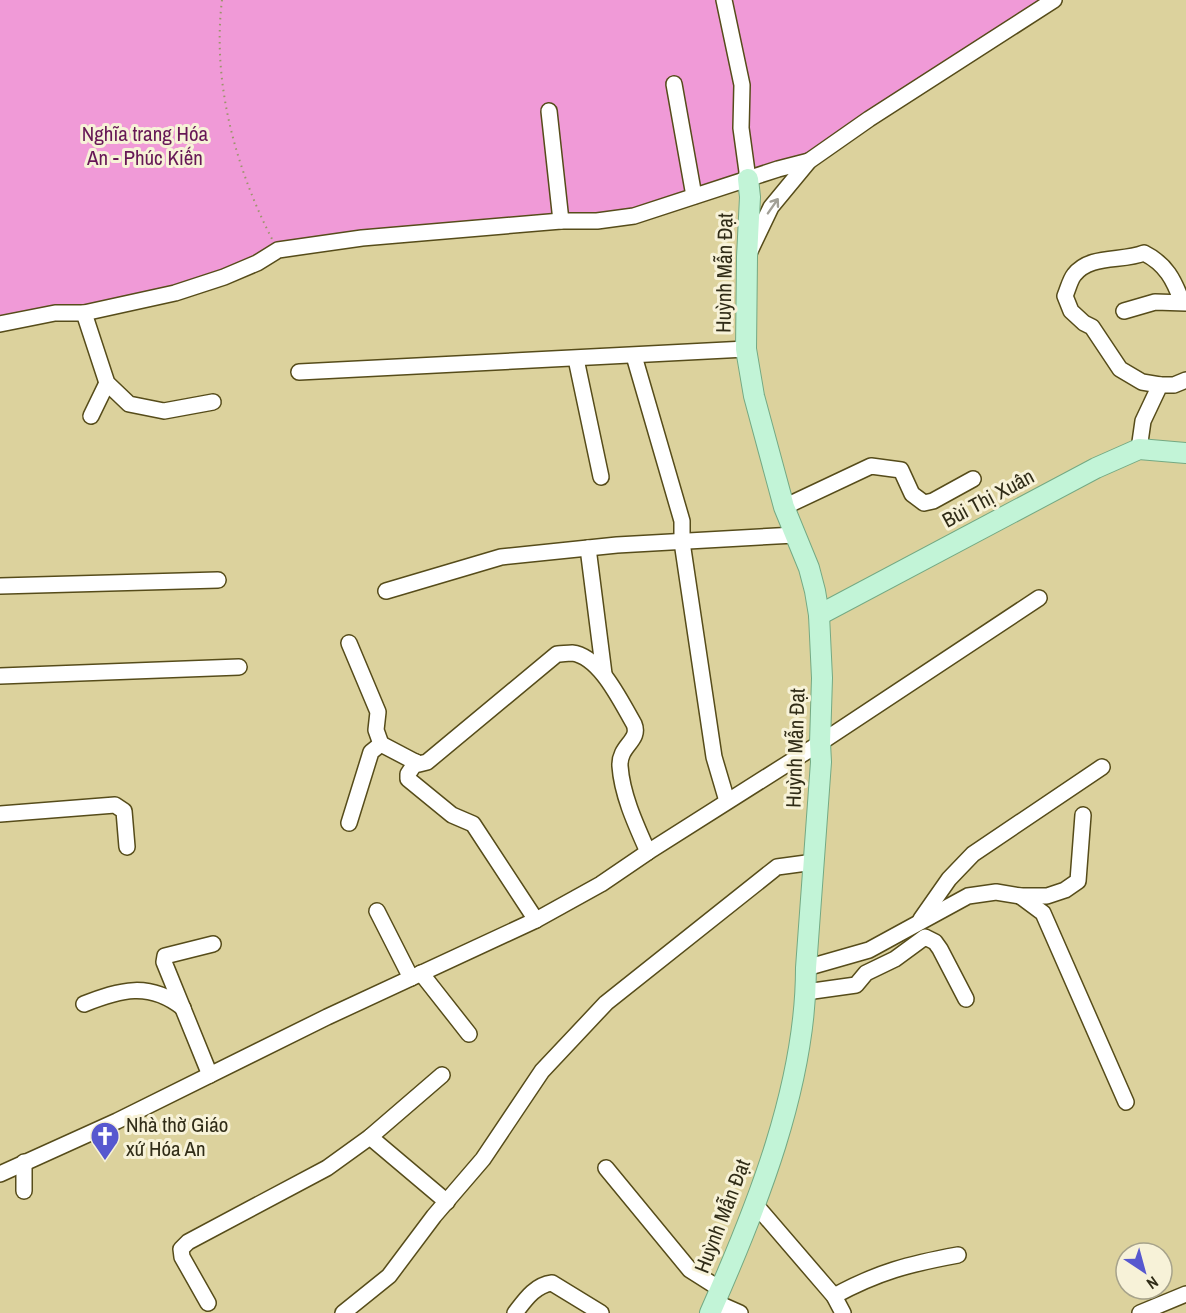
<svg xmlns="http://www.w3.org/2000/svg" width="1186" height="1313" viewBox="0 0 1186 1313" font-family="'Archivo Narrow',sans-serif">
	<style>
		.green { fill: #f09ad7 }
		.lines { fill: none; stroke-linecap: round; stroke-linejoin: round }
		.minor-casing { stroke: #564c1a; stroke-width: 18 }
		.major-casing { stroke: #74a983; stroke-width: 22 }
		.path { stroke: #9c946b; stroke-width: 2; stroke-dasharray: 1.5 4.5; stroke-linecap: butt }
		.minor { stroke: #fff; stroke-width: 15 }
		.major { stroke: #c2f4d7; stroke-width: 20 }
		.oneway { stroke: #a2a097 }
		.labels { text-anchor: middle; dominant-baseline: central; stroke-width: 6; stroke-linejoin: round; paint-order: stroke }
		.park-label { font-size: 21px; fill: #661755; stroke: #f7f2d8 }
		.street-label { font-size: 21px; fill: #302c17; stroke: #f7f2d8 }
		.poi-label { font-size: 21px; fill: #302c17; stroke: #f7f2d8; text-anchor: start }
	</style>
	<rect width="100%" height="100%" fill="#dcd29d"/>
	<path class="green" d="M 0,0 L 1049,0 L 807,159 L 633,212 L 556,217 L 256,260 L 176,288 L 85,308 L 0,320 Z"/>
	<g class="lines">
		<g class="minor-casing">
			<g id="minor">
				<path d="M 724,0 L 742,85 L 741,128 L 748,179"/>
				<path d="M 674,84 L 694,196"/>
				<path d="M 549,111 L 561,221"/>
				<path d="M 750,251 L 771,207 L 809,161 L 869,119 L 1054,0"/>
				<path d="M 1124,311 L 1155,302 L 1186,303"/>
				<path d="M 84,313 L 107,383 L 129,404 L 164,411 L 213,402"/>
				<path d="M 0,324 L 55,313 L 84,313 L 175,293 L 224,277 L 257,263 L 278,250 L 362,238 L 561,221 L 597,221 L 634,216 L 778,169 L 809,161"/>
				<path d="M 634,356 L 682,521 L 682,542 L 714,757 L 727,801"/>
				<path d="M 576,359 L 601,477"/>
				<path d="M 299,372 L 746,349"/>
				<path d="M 1160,385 L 1142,382 L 1120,369 L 1092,327 L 1084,323 L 1071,311 L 1065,296 C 1068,289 1070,280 1074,275 C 1090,254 1122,262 1144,253 C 1166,264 1174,280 1182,302"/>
				<path d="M 91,416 L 107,383"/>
				<path d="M 1139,449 L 1143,421 L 1160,385 L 1174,385 L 1186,380"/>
				<path d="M 784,507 L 871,466 L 901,470 L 912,494 L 924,503 L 933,501 L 973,479"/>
				<path d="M 588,548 L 604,674"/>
				<path d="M 0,586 L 218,580"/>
				<path d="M 386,591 L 501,557 L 617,545 L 795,535"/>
				<path d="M 349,643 L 378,712 L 376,730 L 381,744"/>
				<path d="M 0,676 L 239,667"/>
				<path d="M 416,762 L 408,774 L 408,779 L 452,815 L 473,824 L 536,920"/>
				<path d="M 0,814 L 115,805 L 124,811 L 127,847"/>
				<path d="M 349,823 L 371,752 L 381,744 L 419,764 L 427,762 L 557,654 C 562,654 567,653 572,653 C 600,656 621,702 634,724 C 641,741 619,745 620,766 C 622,795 636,825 648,852"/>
				<path d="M 1020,896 L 1043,913 L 1126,1102"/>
				<path d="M 377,911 L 411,978"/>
				<path d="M 921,919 L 949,879 L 973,854 L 1102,767"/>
				<path d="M 806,968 L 869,950 L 968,896 L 996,892 L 1020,896 L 1047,896 L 1065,890 L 1078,881 L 1083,815"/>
				<path d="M 421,973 L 469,1034"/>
				<path d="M 806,992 L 856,985 L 866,973 L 895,959 L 925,937 L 935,942 L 940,949 L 966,999"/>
				<path d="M 84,1004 C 120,990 149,981 183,1008"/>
				<path d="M 210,1075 L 164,962 L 165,956 L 213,944"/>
				<path d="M 370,1137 L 447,1202"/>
				<path d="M 606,1168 L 690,1270 L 720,1289"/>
				<path d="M 0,1174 L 117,1121 L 327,1017 L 536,920 L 601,884 L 648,852 L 820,743 L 1039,598"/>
				<path d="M 24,1191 L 24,1162"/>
				<path d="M 754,1203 L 834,1296 L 843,1313"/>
				<path d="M 834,1296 C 878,1272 909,1264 958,1255"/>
				<path d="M 715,1302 L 740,1313"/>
				<path d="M 208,1303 L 182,1257 L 181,1249 L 188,1242 L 327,1168 L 370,1137 L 442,1075"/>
				<path d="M 343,1313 L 389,1276 L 434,1216 L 483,1159 L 542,1071 L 606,1003 L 777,867 L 814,862"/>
				<path d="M 515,1313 C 525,1300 535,1285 552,1283 L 601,1313"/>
				<path d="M 1140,1313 L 1186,1294"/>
			</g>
		</g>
		<g class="major-casing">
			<g id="major">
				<path d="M 819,615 L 1096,468 L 1139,449 L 1186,453"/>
				<path d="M 710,1313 C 757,1207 806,1085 806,968 L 821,762 L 820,743 L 822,678 L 819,615 L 815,591 L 809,568 L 784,507 L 754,396 L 746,349 L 747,257 L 750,197 L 748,179"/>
			</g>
		</g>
		<path class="path" d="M 222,0 C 212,81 235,167 272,239"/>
		<use href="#minor" class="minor"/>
		<use href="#major" class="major"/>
	</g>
	<defs><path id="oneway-shaft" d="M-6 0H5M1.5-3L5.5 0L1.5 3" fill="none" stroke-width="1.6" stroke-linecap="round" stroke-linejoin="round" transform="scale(1.5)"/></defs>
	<use class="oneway" href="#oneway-shaft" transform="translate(773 206) rotate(-55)"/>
	<defs>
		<g id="church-pin" transform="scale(1.5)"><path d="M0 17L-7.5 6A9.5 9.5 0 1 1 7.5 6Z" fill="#5758cf" stroke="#f7f2d8"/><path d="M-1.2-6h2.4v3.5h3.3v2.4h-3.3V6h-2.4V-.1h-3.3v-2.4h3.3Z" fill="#fff"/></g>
	</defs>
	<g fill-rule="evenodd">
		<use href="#church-pin" x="105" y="1136"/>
	</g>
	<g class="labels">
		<g class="park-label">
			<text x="145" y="133">Nghĩa trang Hóa<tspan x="145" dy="24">An - Phúc Kiến</tspan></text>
		</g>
		<g class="street-label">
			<text transform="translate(724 273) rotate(-89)">Huỳnh Mẫn Đạt</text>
			<text transform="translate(988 498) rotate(-28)">Bùi Thị Xuân</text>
			<text transform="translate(795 748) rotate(-88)">Huỳnh Mẫn Đạt</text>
			<text transform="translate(722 1216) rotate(-69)">Huỳnh Mẫn Đạt</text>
		</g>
		<g class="poi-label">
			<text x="126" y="1124">Nhà thờ Giáo<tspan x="126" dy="24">xứ Hóa An</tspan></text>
		</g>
	</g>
	<g transform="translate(1144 1271) rotate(144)"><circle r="28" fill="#f7f2d8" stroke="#a7a38b" stroke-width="1.5"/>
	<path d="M0-4.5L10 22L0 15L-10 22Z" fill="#5758cf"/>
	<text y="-9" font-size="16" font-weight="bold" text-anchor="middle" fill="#302c17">N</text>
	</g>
</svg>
